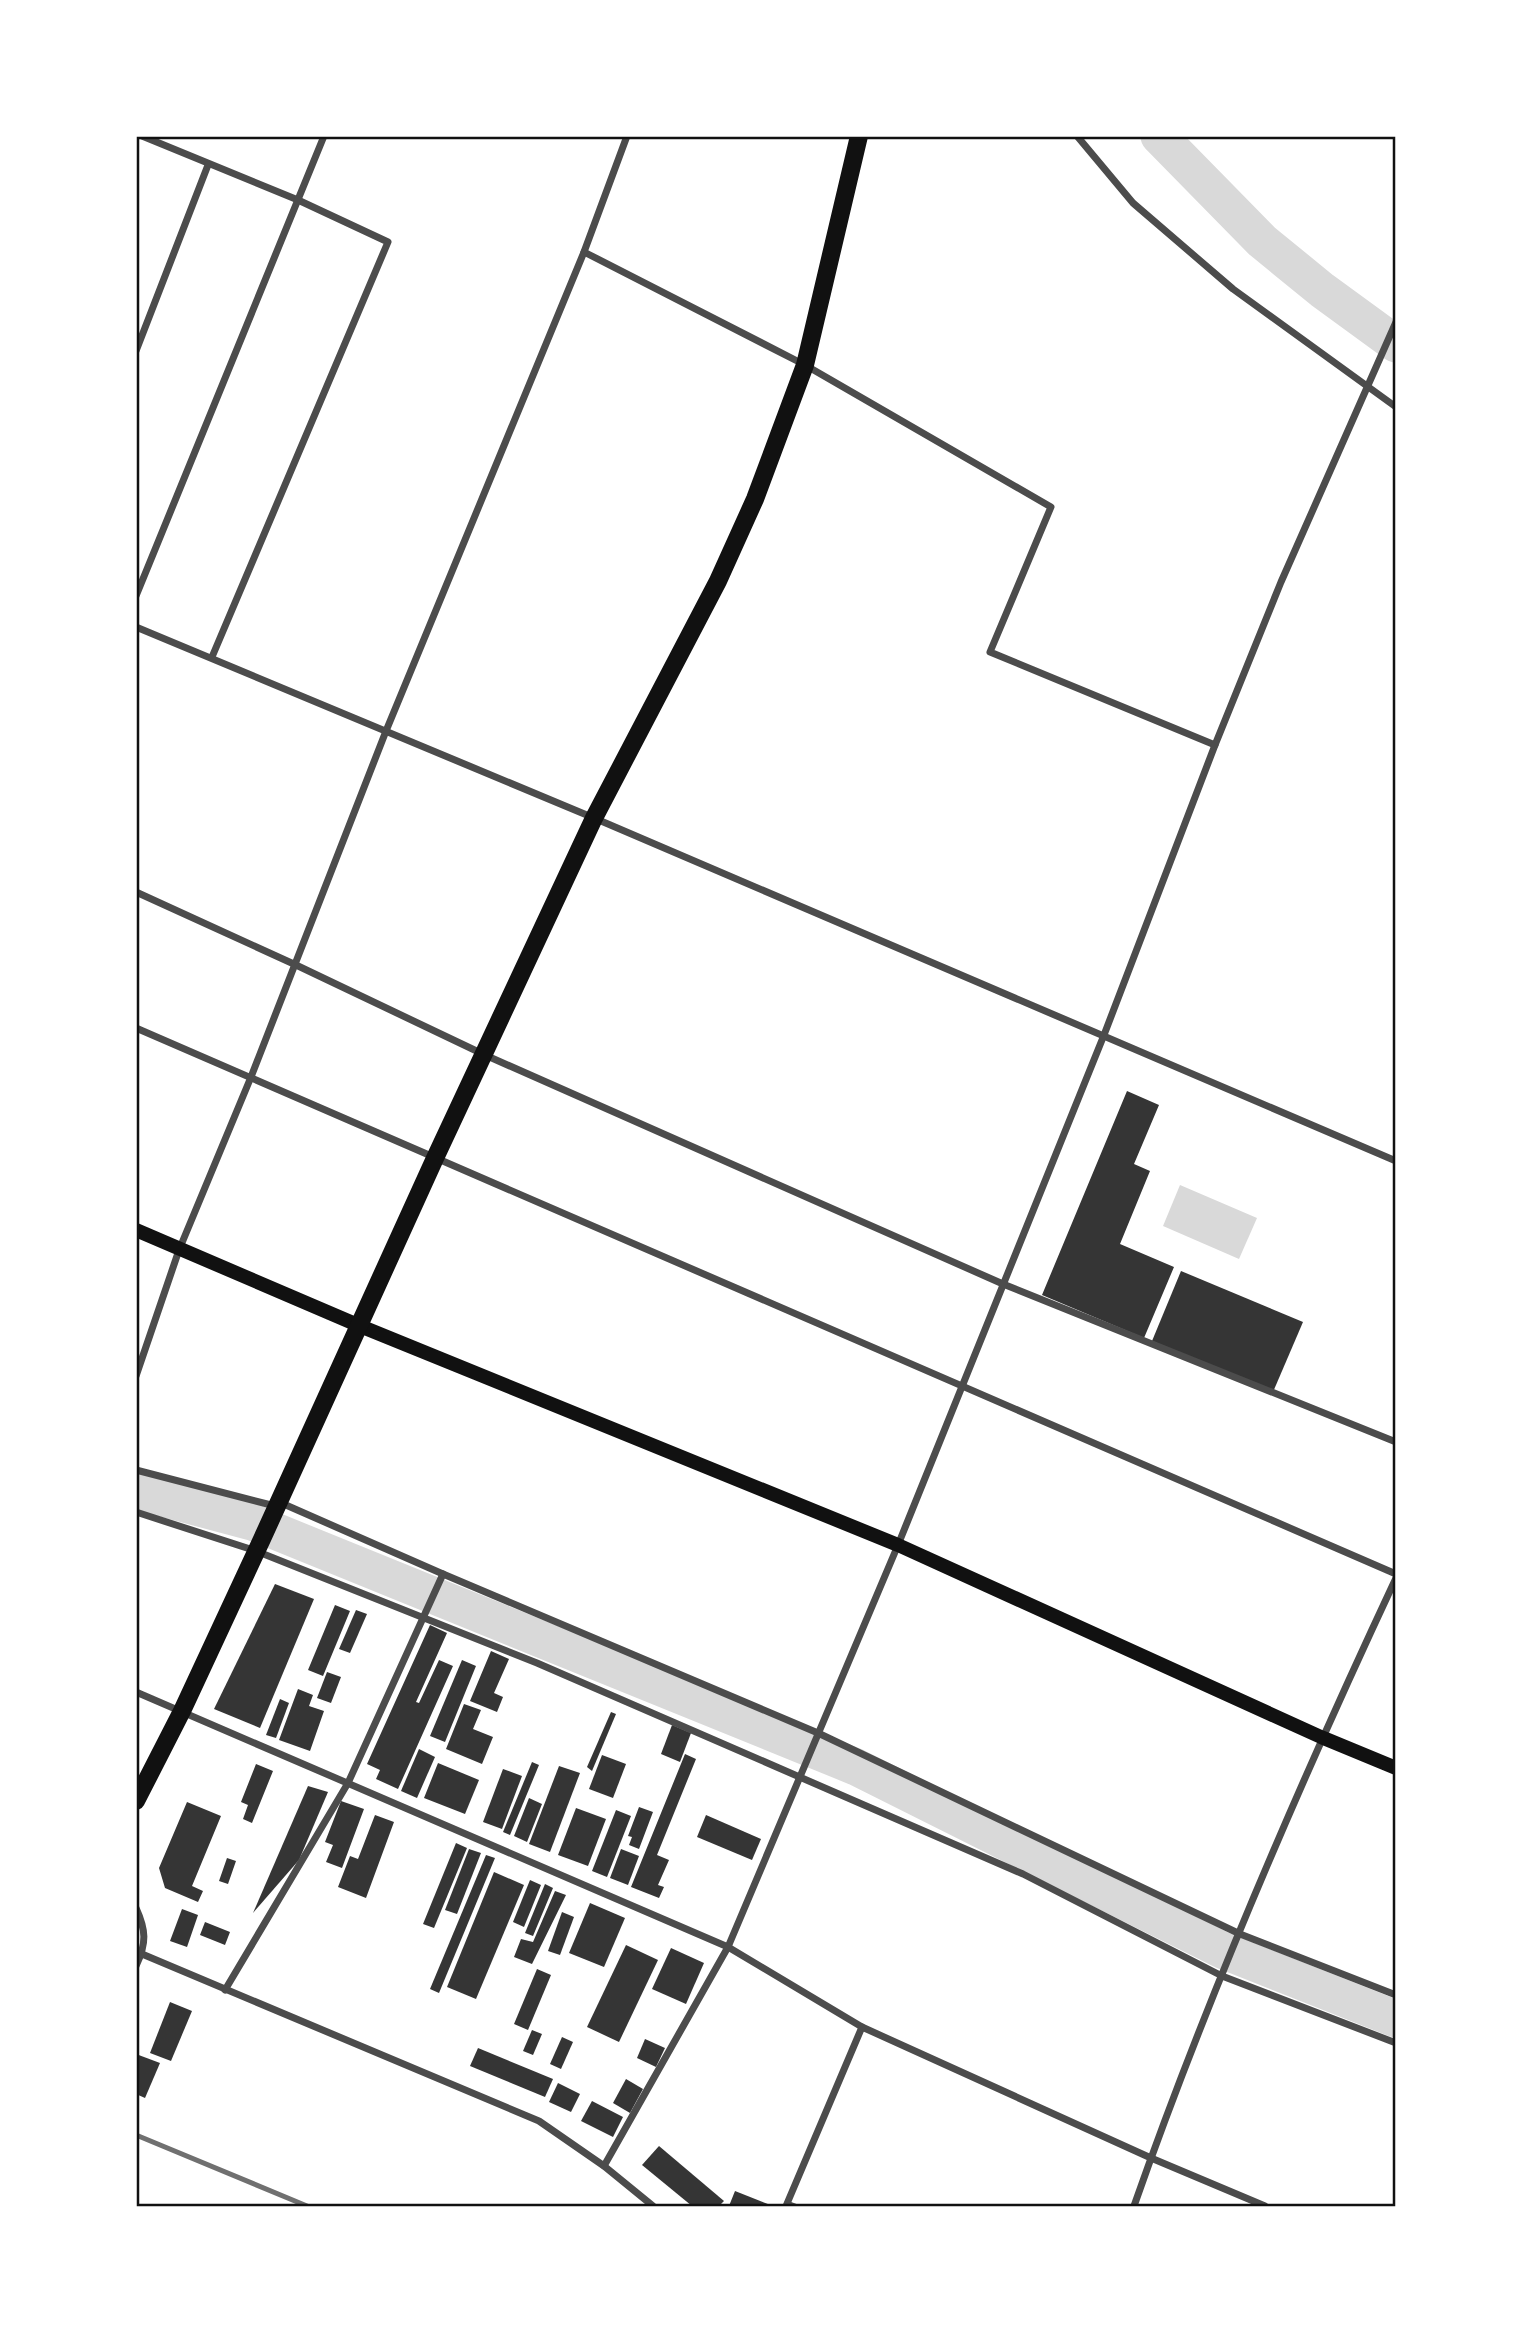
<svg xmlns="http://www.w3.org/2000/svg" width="1532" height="2343" viewBox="0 0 1532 2343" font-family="'DejaVu Sans',sans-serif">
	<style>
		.water { fill: #d9d9d9 }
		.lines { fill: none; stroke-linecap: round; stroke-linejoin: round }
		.river { stroke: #d9d9d9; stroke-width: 37 }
		.building { fill: #353535 }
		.service { stroke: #4c4c4c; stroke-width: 5 }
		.minor { stroke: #4c4c4c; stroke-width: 7 }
		.secondary { stroke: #111; stroke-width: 14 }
		.primary { stroke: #111; stroke-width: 18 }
		.rail { stroke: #707070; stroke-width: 5 }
		.neatline { fill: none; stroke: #111; stroke-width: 2.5 }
	</style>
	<rect width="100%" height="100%" fill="#fff"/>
	<path class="water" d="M 1180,1185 L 1257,1218 L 1239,1259 L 1163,1226 Z"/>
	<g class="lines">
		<g class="river">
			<path d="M 1159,136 L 1262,241 L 1322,290 L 1396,344"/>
			<path d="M 136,1491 L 255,1523 L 856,1767 L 1222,1950 L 1396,2019"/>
		</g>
	</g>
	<g class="building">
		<path d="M 1127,1091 L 1159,1105 L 1134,1164 L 1150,1171 L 1120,1244 L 1174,1267 L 1144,1338 L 1042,1295 Z"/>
		<path d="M 1181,1271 L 1303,1322 L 1273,1392 L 1152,1341 Z"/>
		<path d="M 275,1584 L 314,1599 L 260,1728 L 214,1709 Z"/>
		<path d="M 335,1605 L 350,1611 L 323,1676 L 308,1670 Z"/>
		<path d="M 356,1610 L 367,1614 L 350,1653 L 339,1649 Z"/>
		<path d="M 430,1625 L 447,1633 L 416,1702 L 419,1703 L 439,1660 L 453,1666 L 398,1789 L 376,1779 L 380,1770 L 367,1764 Z"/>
		<path d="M 491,1651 L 509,1659 L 494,1693 L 503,1697 L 497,1712 L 470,1701 Z"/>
		<path d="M 462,1660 L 476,1666 L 445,1742 L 430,1736 Z"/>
		<path d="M 327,1672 L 341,1677 L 331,1703 L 317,1698 Z"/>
		<path d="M 298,1689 L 313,1695 L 309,1706 L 324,1711 L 310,1751 L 279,1740 Z"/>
		<path d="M 280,1699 L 289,1703 L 276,1738 L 266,1735 Z"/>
		<path d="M 464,1704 L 481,1710 L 473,1729 L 493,1737 L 482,1764 L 446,1749 Z"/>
		<path d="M 611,1712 L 616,1714 L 592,1771 L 587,1767 Z"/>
		<path d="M 672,1725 L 691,1733 L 680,1762 L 661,1754 Z"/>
		<path d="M 419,1749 L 435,1757 L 417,1798 L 401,1791 Z"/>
		<path d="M 685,1754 L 696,1759 L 657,1855 L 669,1860 L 658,1885 L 664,1887 L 659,1898 L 631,1887 Z"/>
		<path d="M 602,1755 L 626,1764 L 613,1798 L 589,1789 Z"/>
		<path d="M 532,1762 L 539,1765 L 510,1835 L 503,1832 Z"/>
		<path d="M 438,1763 L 479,1780 L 465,1814 L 424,1798 Z"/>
		<path d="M 256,1764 L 273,1771 L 252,1823 L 243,1819 L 248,1805 L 241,1802 Z"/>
		<path d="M 559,1766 L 580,1773 L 550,1852 L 529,1844 Z"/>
		<path d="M 503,1769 L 522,1776 L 502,1829 L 483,1822 Z"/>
		<path d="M 308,1786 L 328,1792 L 299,1860 L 253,1913 Z"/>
		<path d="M 529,1798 L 542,1804 L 527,1842 L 514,1836 Z"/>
		<path d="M 341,1801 L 364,1809 L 342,1868 L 326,1862 L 333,1845 L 325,1842 Z"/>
		<path d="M 187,1802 L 221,1816 L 192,1886 L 203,1891 L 198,1902 L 165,1888 L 159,1868 Z"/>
		<path d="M 639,1807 L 653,1812 L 639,1849 L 629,1845 L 632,1837 L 628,1836 Z"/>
		<path d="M 576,1808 L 606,1819 L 588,1866 L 558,1855 Z"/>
		<path d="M 616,1810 L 631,1816 L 607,1877 L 592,1871 Z"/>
		<path d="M 375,1815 L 394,1822 L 366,1898 L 338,1887 L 350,1856 L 358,1859 Z"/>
		<path d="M 706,1815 L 761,1839 L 752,1860 L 697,1837 Z"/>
		<path d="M 456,1843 L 467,1848 L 434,1928 L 423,1924 Z"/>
		<path d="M 469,1849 L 481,1853 L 457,1914 L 445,1910 Z"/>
		<path d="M 621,1849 L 639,1856 L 628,1885 L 610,1878 Z"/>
		<path d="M 486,1855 L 495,1858 L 439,1993 L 430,1989 Z"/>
		<path d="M 227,1858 L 236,1861 L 228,1884 L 219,1881 Z"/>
		<path d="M 494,1872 L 524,1885 L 476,1999 L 447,1987 Z"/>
		<path d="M 530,1880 L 541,1885 L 524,1927 L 513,1922 Z"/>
		<path d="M 545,1884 L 553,1888 L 533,1936 L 525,1933 Z"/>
		<path d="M 555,1891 L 566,1895 L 532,1964 L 514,1957 L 521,1939 L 533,1942 Z"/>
		<path d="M 590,1903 L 625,1918 L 604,1967 L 569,1953 Z"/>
		<path d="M 182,1909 L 198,1915 L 187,1947 L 170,1941 Z"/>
		<path d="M 562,1912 L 574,1917 L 560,1955 L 548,1951 Z"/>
		<path d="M 205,1922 L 230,1932 L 225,1945 L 200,1935 Z"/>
		<path d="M 626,1945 L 658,1960 L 619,2042 L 587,2027 Z"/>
		<path d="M 671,1948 L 704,1963 L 686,2004 L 652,1989 Z"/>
		<path d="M 537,1969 L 551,1975 L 528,2030 L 514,2024 Z"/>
		<path d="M 170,2002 L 192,2011 L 171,2061 L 150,2053 Z"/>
		<path d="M 532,2030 L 542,2034 L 533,2055 L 523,2051 Z"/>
		<path d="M 562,2037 L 573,2042 L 561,2069 L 550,2064 Z"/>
		<path d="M 645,2039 L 665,2048 L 656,2067 L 637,2058 Z"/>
		<path d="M 478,2048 L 553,2079 L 545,2097 L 470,2066 Z"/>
		<path d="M 136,2054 L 160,2063 L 145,2098 L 136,2094 Z"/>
		<path d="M 626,2079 L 643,2089 L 630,2113 L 613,2103 Z"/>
		<path d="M 558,2083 L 580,2094 L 571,2112 L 549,2102 Z"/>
		<path d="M 592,2101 L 623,2117 L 613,2137 L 581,2121 Z"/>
		<path d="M 659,2146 L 724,2201 L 719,2206 L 692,2206 L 642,2165 Z"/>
		<path d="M 735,2191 L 773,2206 L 729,2206 Z"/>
	</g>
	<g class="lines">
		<path class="service" d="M 787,2203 L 795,2206"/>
		<g class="minor">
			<path d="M 142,136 L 298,200 L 388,242 L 212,657"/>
			<path d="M 1077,136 L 1133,203 L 1233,289 L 1396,407"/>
			<path d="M 584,252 L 805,365 L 1051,507 L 990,652 L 1215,745"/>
			<path d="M 136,351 L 208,165"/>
			<path d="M 136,596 L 324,136"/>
			<path d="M 136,627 L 594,818 L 1396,1161"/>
			<path d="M 136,892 L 296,965 L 485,1055 L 1003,1284 L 1396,1442"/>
			<path d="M 136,1028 L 1396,1574"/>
			<path d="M 136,1376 L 179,1250 L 251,1077 L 386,731 L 584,252 L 627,136"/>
			<path d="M 136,1470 L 275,1506"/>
			<path d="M 279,1502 L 443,1574 L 818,1733 L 1240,1934 L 1396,1995"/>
			<path d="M 136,1512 L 256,1551 L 537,1663 L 1023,1874 L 1222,1976 L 1396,2043"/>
			<path d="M 136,1692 L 728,1947 L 862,2027 L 1151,2158 L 1265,2206"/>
			<path d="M 136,1908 C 146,1930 147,1943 136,1966"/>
			<path d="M 142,1954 L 539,2121 L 604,2166 L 653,2206"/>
			<path d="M 225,1990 L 348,1783 L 443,1574"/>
			<path d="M 604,2166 L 728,1947 L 898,1545 L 1104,1035 L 1215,745 L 1281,582 L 1396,322"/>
			<path d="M 786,2206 L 862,2027"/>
			<path d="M 1134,2206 C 1209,1992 1300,1783 1396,1578"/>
		</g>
		<path class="secondary" d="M 136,1230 L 360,1326 L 898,1545 L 1321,1737 L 1396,1768"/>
		<path class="primary" d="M 136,1801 L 182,1711 L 262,1539 L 436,1156 L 594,818 L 718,581 L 755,499 L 805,365 L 859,136"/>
		<path class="rail" d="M 136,2135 L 307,2206"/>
	</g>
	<rect width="1532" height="2343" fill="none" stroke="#ffffff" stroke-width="276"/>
	<rect x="138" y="138" width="1256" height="2067" class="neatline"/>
</svg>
